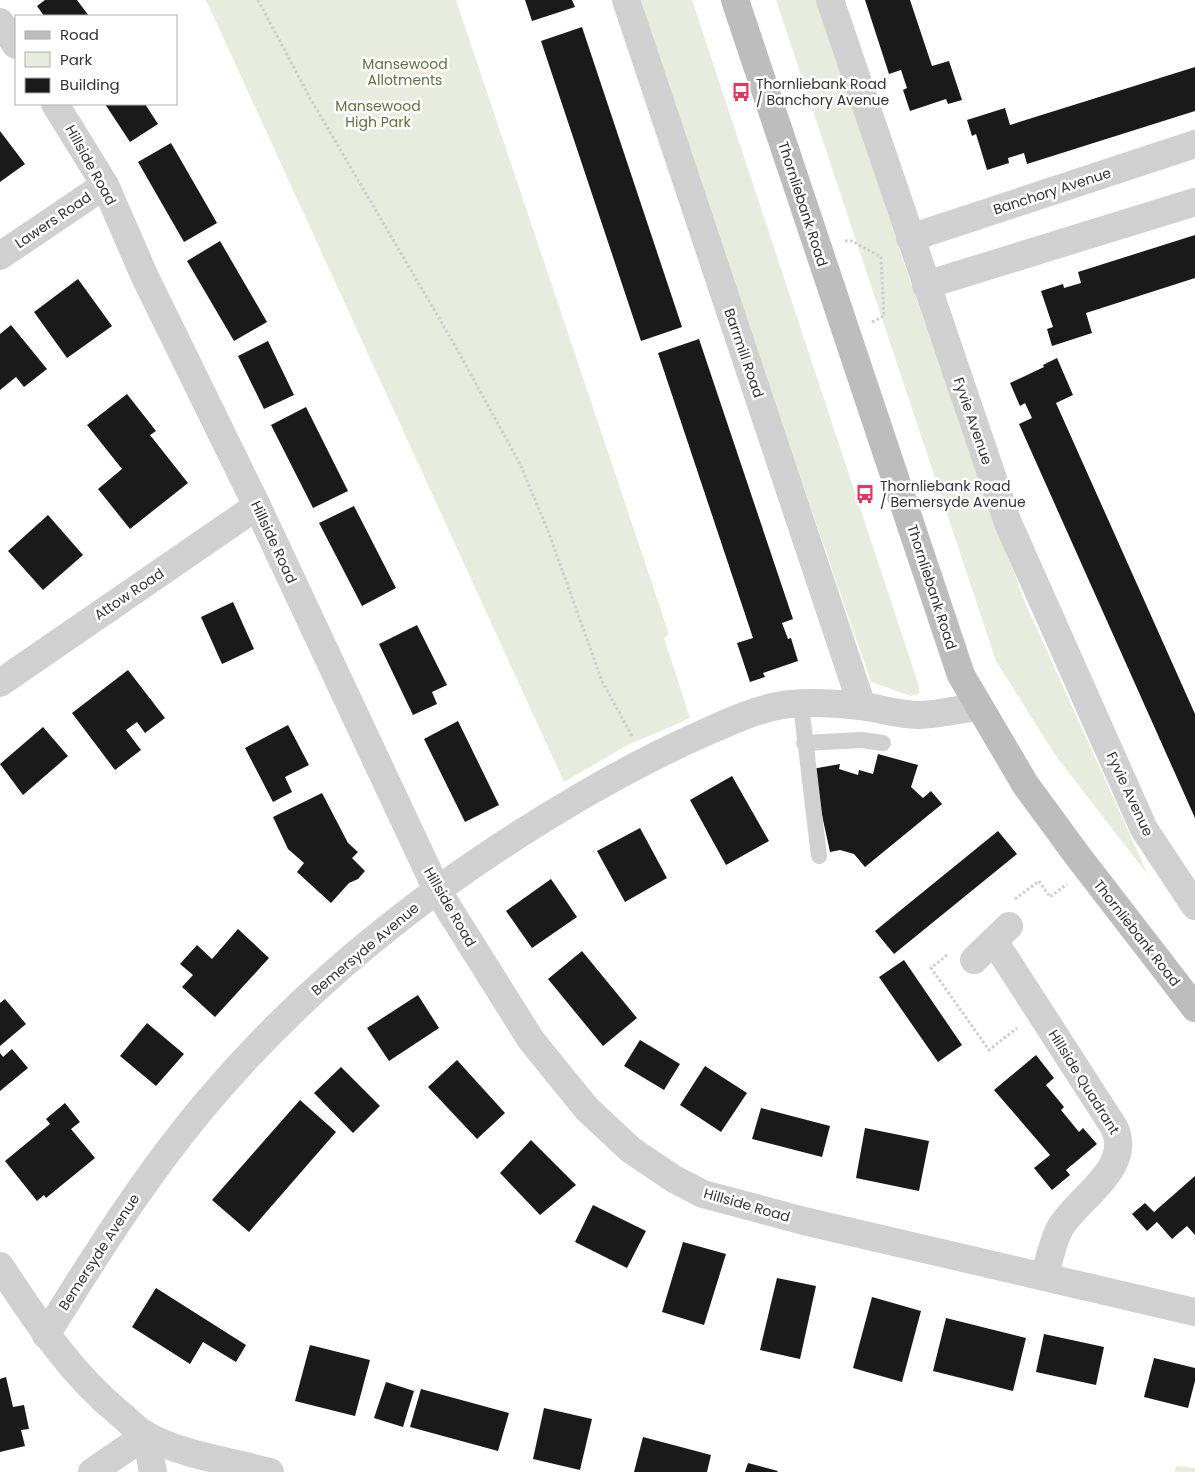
<svg xmlns="http://www.w3.org/2000/svg" width="1195" height="1472" viewBox="0 0 1195 1472" font-family="Poppins,sans-serif">
	<style>
		.green { fill: #e8ecde }
		.building { fill: #1a1a1a }
		.lines { fill: none; stroke-linecap: round; stroke-linejoin: round }
		.path { stroke: #cdcdcd; stroke-width: 3; stroke-dasharray: 2.5 2.5; stroke-linecap: butt }
		.service { stroke: #d0d0d0; stroke-width: 16 }
		.minor { stroke: #d0d0d0; stroke-width: 28 }
		.secondary { stroke: #bdbdbd; stroke-width: 28 }
		.labels { text-anchor: middle; dominant-baseline: central; stroke-width: 5; stroke-linejoin: round; paint-order: stroke }
		.park-label { font-size: 14px; fill: #5e703e; stroke: #fff }
		.poi-label { font-size: 14px; fill: #333; stroke: #fff; text-anchor: start }
		.street-label { font-size: 14px; fill: #333; stroke: #fff }
	</style>
	<rect width="100%" height="100%" fill="#fff"/>
	<g class="green">
		<path d="M 206,0 L 456,0 L 669,634 L 664,638 L 690,718 L 626,746 L 564,782 Z"/>
		<path d="M 641,0 L 692,0 L 919,686 L 919,694 L 911,696 L 871,682 L 685,144 Z"/>
		<path d="M 776,0 L 818,0 L 906,269 L 1024,600 L 1148,875 L 1056,756 L 996,661 Z"/>
		<path d="M 1176,1466 L 1195,1468 L 1195,1472 L 1175,1472 Z"/>
	</g>
	<g class="building">
		<path d="M 45,0 L 77,0 L 89,16 L 44,16 L 37,6 Z"/>
		<path d="M 525,0 L 572,0 L 575,7 L 532,21 Z"/>
		<path d="M 865,0 L 910,0 L 932,66 L 949,61 L 962,100 L 948,104 L 946,99 L 910,111 L 903,90 L 907,88 L 901,70 L 889,74 Z"/>
		<path d="M 582,27 L 682,327 L 641,341 L 541,41 Z"/>
		<path d="M 1195,67 L 1195,111 L 1027,164 L 1024,153 L 1008,158 L 1009,163 L 987,170 L 976,134 L 972,136 L 967,120 L 1005,108 L 1010,125 Z"/>
		<path d="M 105,104 L 145,104 L 158,124 L 130,142 Z"/>
		<path d="M 0,131 L 25,164 L 0,182 Z"/>
		<path d="M 171,143 L 217,223 L 184,242 L 138,162 Z"/>
		<path d="M 1195,235 L 1195,278 L 1086,313 L 1092,333 L 1052,346 L 1047,329 L 1053,327 L 1041,291 L 1063,284 L 1064,288 L 1081,283 L 1078,272 Z"/>
		<path d="M 220,241 L 267,322 L 234,341 L 187,261 Z"/>
		<path d="M 78,279 L 112,326 L 67,358 L 34,312 Z"/>
		<path d="M 11,325 L 47,369 L 24,387 L 16,377 L 0,390 L 0,334 Z"/>
		<path d="M 699,339 L 793,619 L 782,623 L 788,639 L 791,638 L 798,661 L 763,673 L 765,677 L 750,682 L 737,643 L 753,638 L 658,353 Z"/>
		<path d="M 268,341 L 294,395 L 264,409 L 238,356 Z"/>
		<path d="M 1057,358 L 1073,395 L 1056,403 L 1195,714 L 1195,818 L 1019,424 L 1032,418 L 1025,403 L 1020,406 L 1010,383 L 1044,367 L 1043,365 Z"/>
		<path d="M 127,394 L 156,431 L 150,435 L 188,483 L 130,529 L 98,489 L 122,469 L 87,425 Z"/>
		<path d="M 306,407 L 348,491 L 313,508 L 271,425 Z"/>
		<path d="M 354,506 L 396,588 L 362,606 L 319,523 Z"/>
		<path d="M 48,515 L 83,555 L 43,590 L 8,551 Z"/>
		<path d="M 233,602 L 254,649 L 222,664 L 201,617 Z"/>
		<path d="M 417,625 L 447,685 L 432,692 L 437,704 L 413,715 L 379,644 Z"/>
		<path d="M 128,670 L 165,718 L 145,733 L 137,722 L 126,730 L 141,750 L 115,770 L 72,713 Z"/>
		<path d="M 458,721 L 499,805 L 465,822 L 424,739 Z"/>
		<path d="M 288,725 L 309,765 L 285,777 L 292,792 L 273,802 L 245,748 Z"/>
		<path d="M 43,727 L 68,756 L 23,795 L 0,764 Z"/>
		<path d="M 878,754 L 918,765 L 911,787 L 923,798 L 931,791 L 942,804 L 865,867 L 854,854 L 840,850 L 830,852 L 812,769 L 840,764 L 839,769 L 858,775 L 859,770 L 873,774 Z"/>
		<path d="M 732,776 L 769,841 L 726,865 L 690,800 Z"/>
		<path d="M 322,793 L 348,843 L 358,852 L 352,858 L 365,871 L 358,879 L 349,883 L 331,903 L 297,872 L 304,863 L 288,849 L 273,817 Z"/>
		<path d="M 640,828 L 667,878 L 625,902 L 597,851 Z"/>
		<path d="M 998,831 L 1017,854 L 894,954 L 875,931 Z"/>
		<path d="M 551,879 L 577,917 L 532,948 L 506,911 Z"/>
		<path d="M 238,929 L 269,958 L 215,1017 L 182,987 L 193,975 L 180,964 L 197,945 L 212,959 Z"/>
		<path d="M 582,951 L 637,1018 L 603,1046 L 548,979 Z"/>
		<path d="M 904,960 L 962,1045 L 938,1062 L 879,977 Z"/>
		<path d="M 418,995 L 439,1028 L 389,1061 L 367,1028 Z"/>
		<path d="M 5,999 L 26,1024 L 0,1046 L 0,1003 Z"/>
		<path d="M 147,1023 L 184,1054 L 156,1086 L 120,1056 Z"/>
		<path d="M 640,1040 L 680,1064 L 664,1090 L 624,1066 Z"/>
		<path d="M 12,1049 L 28,1068 L 0,1091 L 0,1053 L 3,1057 Z"/>
		<path d="M 1036,1055 L 1054,1078 L 1046,1085 L 1064,1107 L 1061,1110 L 1079,1132 L 1083,1128 L 1097,1144 L 1066,1170 L 1070,1175 L 1052,1190 L 1034,1168 L 1050,1155 L 994,1090 Z"/>
		<path d="M 457,1060 L 505,1113 L 477,1139 L 428,1087 Z"/>
		<path d="M 705,1066 L 747,1093 L 721,1132 L 680,1105 Z"/>
		<path d="M 341,1067 L 380,1106 L 353,1133 L 314,1093 Z"/>
		<path d="M 300,1100 L 336,1132 L 249,1232 L 212,1200 Z"/>
		<path d="M 65,1103 L 80,1122 L 71,1129 L 95,1158 L 46,1198 L 44,1195 L 37,1201 L 5,1161 L 50,1124 L 46,1119 Z"/>
		<path d="M 761,1108 L 830,1126 L 822,1157 L 752,1139 Z"/>
		<path d="M 865,1128 L 929,1141 L 919,1191 L 856,1178 Z"/>
		<path d="M 531,1140 L 576,1185 L 540,1215 L 500,1173 Z"/>
		<path d="M 1195,1176 L 1195,1235 L 1187,1226 L 1172,1239 L 1157,1222 L 1147,1231 L 1132,1214 L 1145,1203 L 1154,1212 Z"/>
		<path d="M 593,1205 L 646,1231 L 627,1268 L 575,1242 Z"/>
		<path d="M 683,1242 L 726,1254 L 704,1325 L 662,1312 Z"/>
		<path d="M 777,1278 L 816,1286 L 800,1359 L 760,1350 Z"/>
		<path d="M 156,1288 L 246,1345 L 236,1362 L 203,1342 L 190,1364 L 132,1327 Z"/>
		<path d="M 872,1297 L 921,1311 L 902,1382 L 853,1368 Z"/>
		<path d="M 946,1318 L 1026,1338 L 1013,1391 L 933,1371 Z"/>
		<path d="M 1044,1334 L 1104,1347 L 1096,1385 L 1036,1372 Z"/>
		<path d="M 310,1345 L 370,1360 L 355,1416 L 295,1401 Z"/>
		<path d="M 1154,1358 L 1195,1368 L 1195,1381 L 1188,1408 L 1144,1397 Z"/>
		<path d="M 6,1377 L 13,1407 L 24,1405 L 29,1429 L 21,1430 L 25,1446 L 0,1452 L 0,1379 Z"/>
		<path d="M 386,1382 L 414,1391 L 403,1427 L 374,1418 Z"/>
		<path d="M 421,1389 L 509,1413 L 498,1451 L 410,1427 Z"/>
		<path d="M 544,1408 L 592,1419 L 580,1470 L 533,1459 Z"/>
		<path d="M 643,1437 L 711,1455 L 707,1472 L 634,1472 Z"/>
		<path d="M 748,1463 L 778,1471 L 777,1472 L 745,1472 Z"/>
	</g>
	<g class="lines">
		<g class="path">
			<path d="M 258,0 L 310,98 L 453,342 L 520,464 L 547,528 L 602,681 L 633,738"/>
			<path d="M 845,241 L 852,241 L 881,257 L 884,316 L 872,322"/>
			<path d="M 1015,899 L 1039,881 L 1050,897 L 1067,884"/>
			<path d="M 947,955 L 931,968 L 989,1050 L 1017,1028"/>
		</g>
		<g class="service">
			<path d="M 801,705 L 819,856"/>
			<path d="M 804,743 L 862,740 L 883,743"/>
		</g>
		<g class="minor">
			<path d="M 626,0 L 862,706"/>
			<path d="M 830,0 L 1008,523 L 1144,829 L 1195,906"/>
			<path d="M 0,22 L 16,45"/>
			<path d="M 55,104 L 105,185 L 145,277 L 257,506 L 437,890 L 531,1040 L 587,1109 L 631,1150 L 674,1179 L 703,1194 L 804,1221 L 1195,1312"/>
			<path d="M 910,238 L 1195,144"/>
			<path d="M 0,256 L 105,185"/>
			<path d="M 926,285 L 1195,202"/>
			<path d="M 0,683 L 257,506"/>
			<path d="M 994,941 L 1114,1127 C 1134,1168 1078,1197 1060,1228 C 1052,1243 1049,1260 1045,1276"/>
			<path d="M 974,960 L 1009,926"/>
			<path d="M 0,1266 C 36,1320 69,1372 119,1413 C 128,1420 136,1430 146,1435 C 178,1454 233,1462 270,1472"/>
			<path d="M 46,1335 C 96,1254 147,1173 209,1100 C 314,976 447,874 587,793 C 625,771 663,751 704,733 C 727,723 752,711 777,706 C 802,701 834,703 860,706 C 880,708 898,715 919,715 C 938,715 959,709 978,707"/>
			<path d="M 92,1472 L 146,1435 L 153,1472"/>
		</g>
		<path class="secondary" d="M 735,0 L 961,675 L 1025,784 L 1077,855 L 1195,1008"/>
	</g>
	<defs>
		<g id="bus-bare" transform="scale(1.5)"><path d="M-5-6H5V4H4V6H2V4H-2V6H-4V4H-5ZM-3.5-4V0h7V-4ZM-3.5 1.2v1.5H-2V1.2ZM2 1.2v1.5H3.5V1.2Z" fill="#e73761" stroke="#fff" stroke-width="2.5" paint-order="stroke"/></g>
	</defs>
	<g fill-rule="evenodd">
		<use href="#bus-bare" x="741" y="92"/>
		<use href="#bus-bare" x="865" y="494"/>
	</g>
	<g class="labels">
		<g class="park-label">
			<text x="405" y="64">Mansewood<tspan x="405" dy="16">Allotments</tspan></text>
			<text x="378" y="106">Mansewood<tspan x="378" dy="16">High Park</tspan></text>
		</g>
		<g class="poi-label">
			<text x="756" y="84">Thornliebank Road<tspan x="756" dy="16">/ Banchory Avenue</tspan></text>
			<text x="880" y="486">Thornliebank Road<tspan x="880" dy="16">/ Bemersyde Avenue</tspan></text>
		</g>
		<g class="street-label">
			<text transform="translate(91 165) rotate(61)">Hillside Road</text>
			<text transform="translate(1052 191) rotate(-18)">Banchory Avenue</text>
			<text transform="translate(803 204) rotate(72)">Thornliebank Road</text>
			<text transform="translate(53 220) rotate(-34)">Lawers Road</text>
			<text transform="translate(744 353) rotate(71)">Barrmill Road</text>
			<text transform="translate(973 421) rotate(71)">Fyvie Avenue</text>
			<text transform="translate(274 542) rotate(65)">Hillside Road</text>
			<text transform="translate(932 587) rotate(72)">Thornliebank Road</text>
			<text transform="translate(129 594) rotate(-34)">Attow Road</text>
			<text transform="translate(1130 794) rotate(65)">Fyvie Avenue</text>
			<text transform="translate(450 907) rotate(60)">Hillside Road</text>
			<text transform="translate(1137 933) rotate(52)">Thornliebank Road</text>
			<text transform="translate(365 949) rotate(-40)">Bemersyde Avenue</text>
			<text transform="translate(1084 1082) rotate(58)">Hillside Quadrant</text>
			<text transform="translate(747 1205) rotate(16)">Hillside Road</text>
			<text transform="translate(99 1252) rotate(-57)">Bemersyde Avenue</text>
		</g>
	</g>
	<rect x="15" y="15" width="162" height="90" fill="#ffffff" stroke="#adadad"/>
	<rect x="25" y="31" width="25" height="8" fill="#bdbdbd" stroke="#adadad"/>
	<text x="60" y="40" font-size="15" fill="#333333">Road</text>
	<rect x="25" y="52" width="25" height="15" fill="#e8ecde" stroke="#adadad"/>
	<text x="60" y="65" font-size="15" fill="#333333">Park</text>
	<rect x="25" y="78" width="25" height="15" fill="#1a1a1a" stroke="#adadad"/>
	<text x="60" y="90" font-size="15" fill="#333333">Building</text>
</svg>
